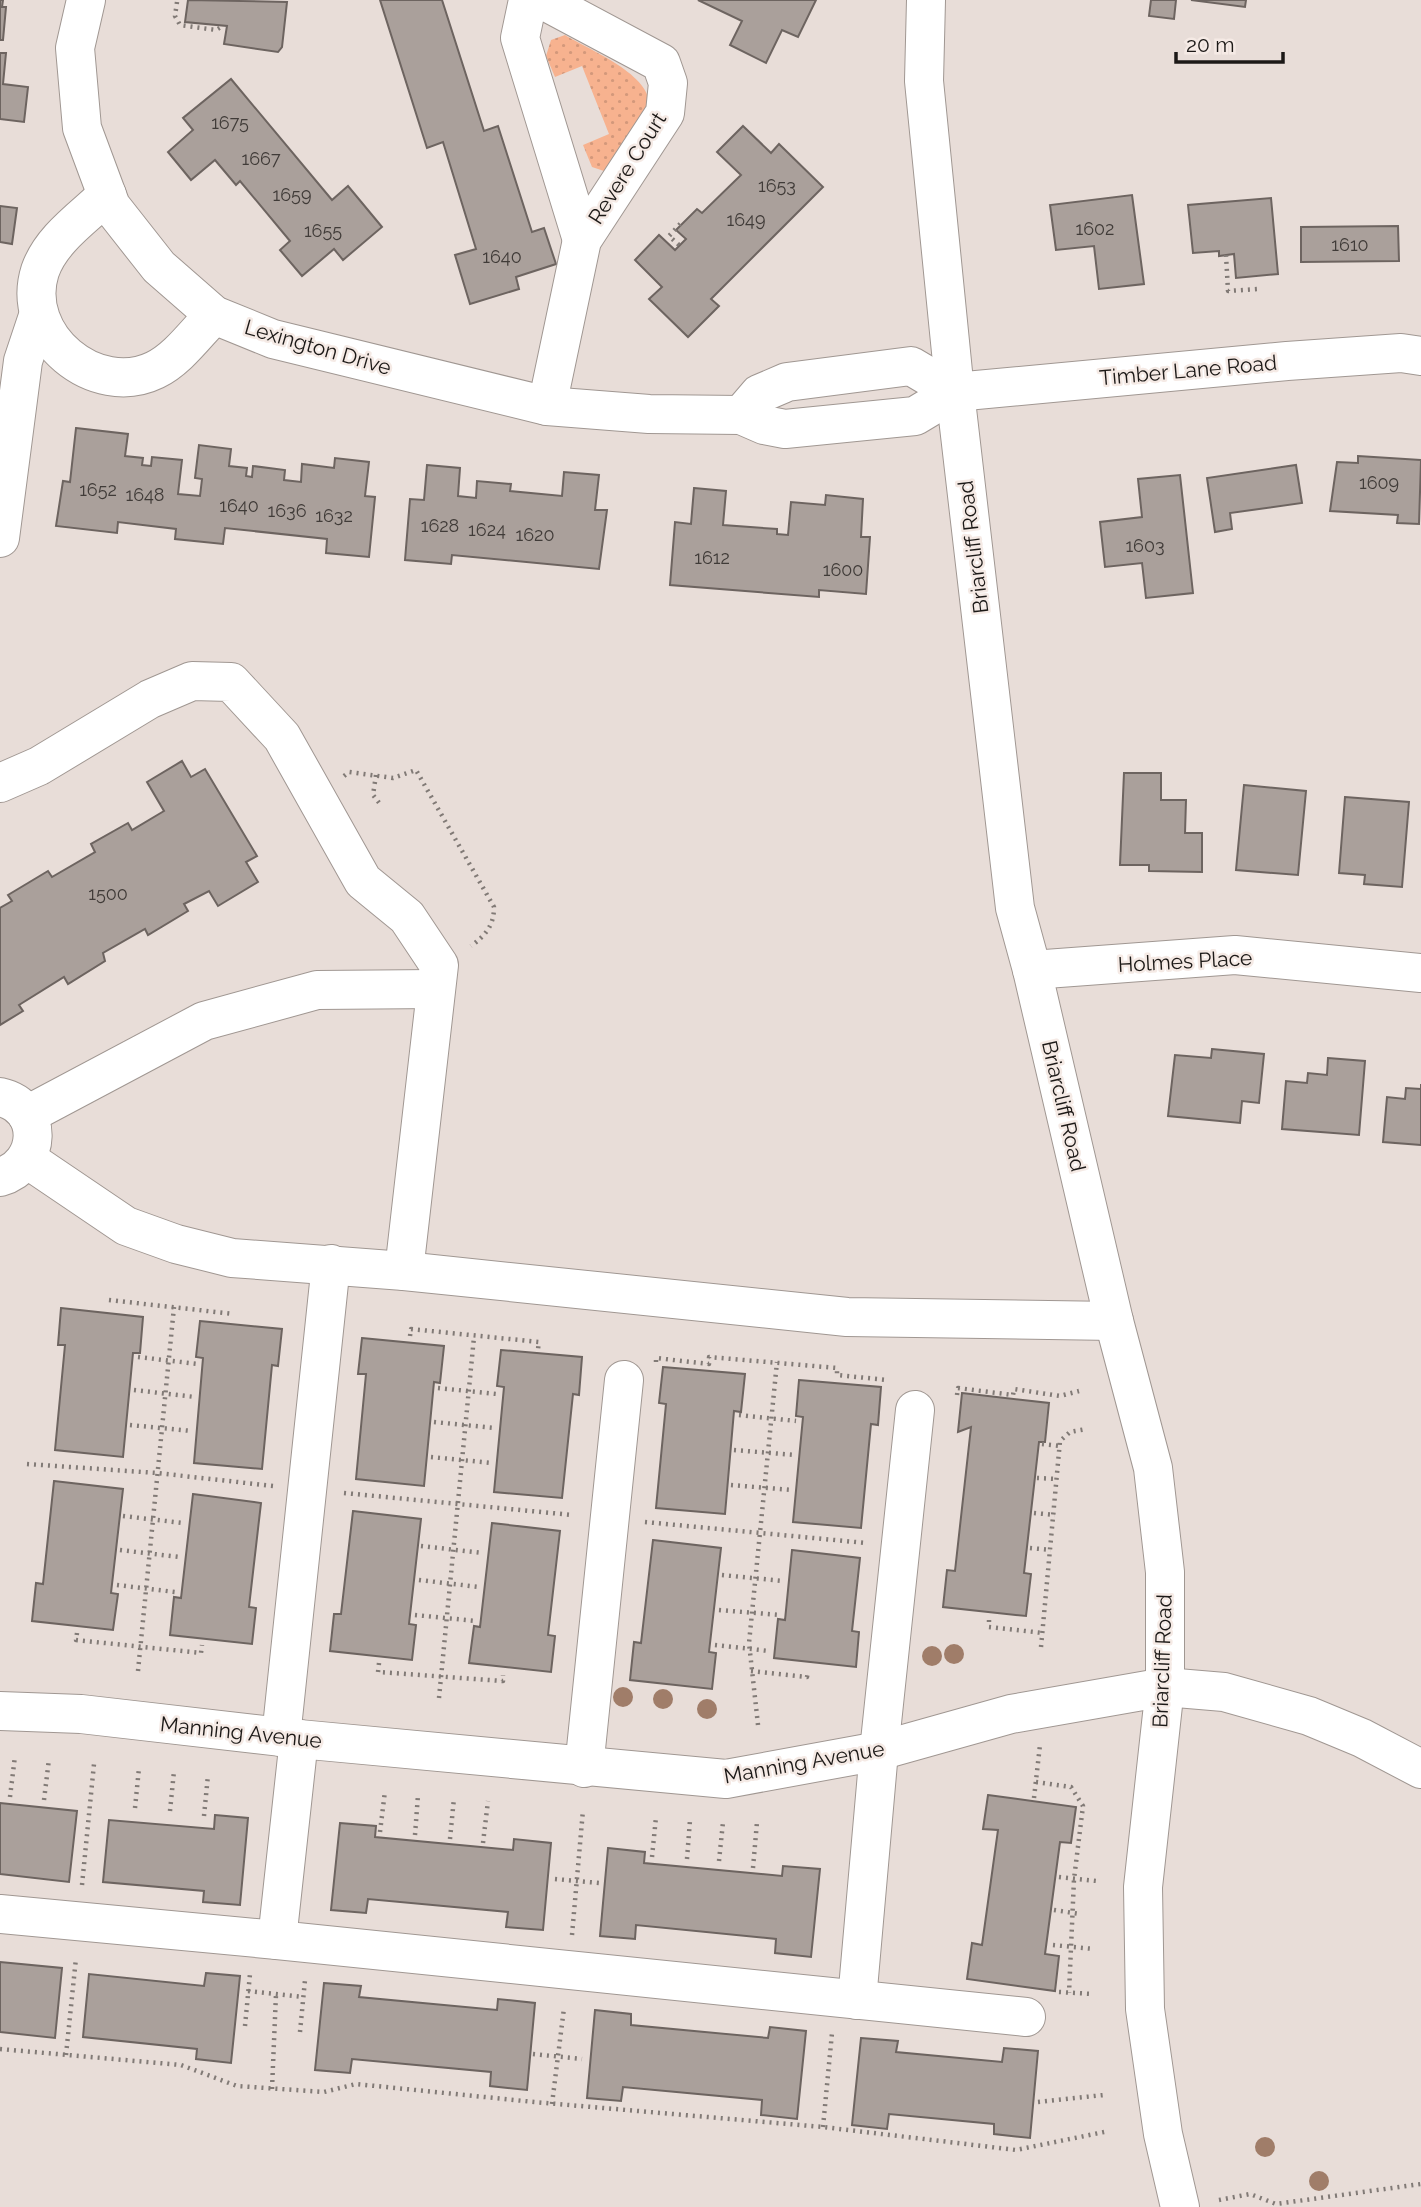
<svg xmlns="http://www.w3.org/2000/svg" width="1421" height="2207" viewBox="0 0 1421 2207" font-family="Raleway,sans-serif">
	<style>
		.grass { fill: url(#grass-dots) }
		.building { fill: #aaa09b; stroke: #6d6460; stroke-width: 2 }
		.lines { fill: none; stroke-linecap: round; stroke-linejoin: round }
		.minor-casing { stroke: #a09792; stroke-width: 40 }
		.path { stroke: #817a76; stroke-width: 4.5; stroke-dasharray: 2 5; stroke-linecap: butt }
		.minor { stroke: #fff; stroke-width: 38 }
		.tree { fill: #a07d69 }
		.labels { text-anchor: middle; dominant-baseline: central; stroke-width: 5; stroke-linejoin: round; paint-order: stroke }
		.number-label { font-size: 18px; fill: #403b38 }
		.street-label { font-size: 21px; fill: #1c1917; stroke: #f5eae5 }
	</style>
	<defs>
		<pattern id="grass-dots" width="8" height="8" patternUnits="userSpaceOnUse" patternTransform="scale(1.75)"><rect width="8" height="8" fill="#f7b28f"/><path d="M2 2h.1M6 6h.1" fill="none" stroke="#d3987b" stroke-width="1.8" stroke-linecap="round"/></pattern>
	</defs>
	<rect width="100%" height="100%" fill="#e8ddd8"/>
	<path class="grass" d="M 565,35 C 589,50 654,75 649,108 C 648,120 618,160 610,173 L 592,167 L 583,145 L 609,134 L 582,66 L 555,77 L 546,56 L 551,40 Z"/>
	<g class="building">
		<path d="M 0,0 L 3,0 L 2,7 L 6,7 L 3,40 L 0,40 Z"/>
		<path d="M 188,0 L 287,2 L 282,47 L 278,52 L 224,44 L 227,26 L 185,22 Z"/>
		<path d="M 380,0 L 442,0 L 484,131 L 498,126 L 532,232 L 544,228 L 556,264 L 516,277 L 519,289 L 470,304 L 455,255 L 476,249 L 443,142 L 427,148 Z"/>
		<path d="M 698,0 L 816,0 L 798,37 L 782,30 L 766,63 L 730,45 L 742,21 Z"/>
		<path d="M 1151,0 L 1176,0 L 1174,19 L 1149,16 Z"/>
		<path d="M 1191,0 L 1246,0 L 1245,7 Z"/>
		<path d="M 0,53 L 6,53 L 3,84 L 28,87 L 24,122 L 0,119 Z"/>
		<path d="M 231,79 L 332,200 L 348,186 L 382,227 L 343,260 L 334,249 L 302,276 L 280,250 L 290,241 L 240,181 L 236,185 L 215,160 L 191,180 L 168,152 L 193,130 L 183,118 Z"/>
		<path d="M 743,126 L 771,153 L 779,144 L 823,187 L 711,299 L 719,306 L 688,337 L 649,299 L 662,287 L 635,260 L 659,235 L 675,250 L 686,239 L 676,230 L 697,209 L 702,213 L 741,175 L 717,152 Z"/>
		<path d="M 1132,195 L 1144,284 L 1099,289 L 1094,246 L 1056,250 L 1050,205 Z"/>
		<path d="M 1271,198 L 1278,274 L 1236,278 L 1234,254 L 1219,256 L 1219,251 L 1193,253 L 1188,205 Z"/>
		<path d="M 0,206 L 17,208 L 12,244 L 0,242 Z"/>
		<path d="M 1398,226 L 1399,261 L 1301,262 L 1301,227 Z"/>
		<path d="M 76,428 L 128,434 L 125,456 L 143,458 L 142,465 L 151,466 L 152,457 L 182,460 L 178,494 L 200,496 L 202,479 L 195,478 L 199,445 L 231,449 L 229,466 L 247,468 L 246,476 L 252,477 L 253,466 L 285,470 L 284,480 L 301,482 L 302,464 L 334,468 L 335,458 L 369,462 L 365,496 L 375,497 L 369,557 L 326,553 L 327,539 L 225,528 L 223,544 L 175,539 L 176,529 L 118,522 L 117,533 L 56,526 L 63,481 L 70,482 Z"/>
		<path d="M 1358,456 L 1421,460 L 1419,524 L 1397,523 L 1398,515 L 1330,511 L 1337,462 L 1358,463 Z"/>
		<path d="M 427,465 L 460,468 L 458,496 L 476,498 L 477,481 L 511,484 L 510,491 L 562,496 L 564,472 L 599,475 L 595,510 L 607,510 L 599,569 L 452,555 L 451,564 L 405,560 L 410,499 L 424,500 Z"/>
		<path d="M 1296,465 L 1302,503 L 1230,513 L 1232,529 L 1215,532 L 1207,478 Z"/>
		<path d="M 1180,475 L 1193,593 L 1146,598 L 1142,563 L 1105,567 L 1100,522 L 1142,517 L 1138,479 Z"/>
		<path d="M 694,488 L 726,491 L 723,525 L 777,529 L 777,534 L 788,535 L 791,502 L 825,505 L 826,495 L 863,499 L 861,537 L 870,537 L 866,594 L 819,590 L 819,597 L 670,585 L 675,522 L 691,524 Z"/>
		<path d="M 182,761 L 191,777 L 205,769 L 257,856 L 246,862 L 258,882 L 218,906 L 209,891 L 184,904 L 188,911 L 148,935 L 145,929 L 103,953 L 105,961 L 68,984 L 64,977 L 19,1005 L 23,1011 L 0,1025 L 0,908 L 12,901 L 8,895 L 48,871 L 52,877 L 95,852 L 91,844 L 128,823 L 132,830 L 164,811 L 147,782 Z"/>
		<path d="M 1124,773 L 1161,773 L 1161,800 L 1186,800 L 1185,833 L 1202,833 L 1202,872 L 1149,871 L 1149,865 L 1120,865 Z"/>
		<path d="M 1244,785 L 1306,791 L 1298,875 L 1236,870 Z"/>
		<path d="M 1345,797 L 1409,802 L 1402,887 L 1364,884 L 1365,875 L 1339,873 Z"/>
		<path d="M 1212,1049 L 1264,1054 L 1259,1103 L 1242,1101 L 1240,1123 L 1168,1116 L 1175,1055 L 1211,1058 Z"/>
		<path d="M 1328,1058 L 1365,1061 L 1359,1135 L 1282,1129 L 1286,1081 L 1307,1083 L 1308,1073 L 1327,1075 Z"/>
		<path d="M 1421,1084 L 1421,1145 L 1383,1142 L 1387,1097 L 1405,1099 L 1406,1088 L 1421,1089 Z"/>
		<path d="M 61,1308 L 143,1317 L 140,1353 L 133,1353 L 123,1457 L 55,1450 L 65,1345 L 58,1345 Z"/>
		<path d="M 200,1321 L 282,1329 L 278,1366 L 272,1365 L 262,1469 L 194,1463 L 203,1358 L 196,1357 Z"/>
		<path d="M 362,1338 L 444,1346 L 440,1383 L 434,1382 L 424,1486 L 356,1479 L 366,1374 L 358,1374 Z"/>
		<path d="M 501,1350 L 582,1357 L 579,1395 L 573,1394 L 562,1498 L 494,1492 L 504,1387 L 497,1386 Z"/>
		<path d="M 663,1367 L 745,1374 L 741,1412 L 734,1411 L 725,1514 L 656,1508 L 666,1404 L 659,1403 Z"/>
		<path d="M 799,1380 L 881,1387 L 878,1425 L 871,1424 L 861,1528 L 793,1522 L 803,1417 L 796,1416 Z"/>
		<path d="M 962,1393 L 1049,1403 L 1045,1442 L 1039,1442 L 1024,1573 L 1031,1574 L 1026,1616 L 943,1607 L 947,1570 L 955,1571 L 971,1427 L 958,1432 Z"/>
		<path d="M 54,1481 L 123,1489 L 111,1593 L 118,1594 L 113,1630 L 32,1621 L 36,1583 L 43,1584 Z"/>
		<path d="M 193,1494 L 261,1503 L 249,1607 L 256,1608 L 252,1644 L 170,1635 L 174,1597 L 181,1598 Z"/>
		<path d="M 353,1511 L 421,1519 L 409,1624 L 416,1625 L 412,1660 L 330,1651 L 334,1614 L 341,1614 Z"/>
		<path d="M 492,1523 L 560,1531 L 548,1635 L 555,1636 L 551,1672 L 469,1663 L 474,1626 L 480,1627 Z"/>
		<path d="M 653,1540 L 721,1548 L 709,1652 L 716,1653 L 712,1689 L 630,1680 L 634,1642 L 641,1643 Z"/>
		<path d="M 792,1550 L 860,1558 L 852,1631 L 859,1632 L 856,1667 L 774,1658 L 778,1619 L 785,1620 Z"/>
		<path d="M 988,1795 L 1076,1807 L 1071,1843 L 1060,1842 L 1045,1954 L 1059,1956 L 1055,1991 L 967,1979 L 972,1943 L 982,1945 L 998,1830 L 983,1829 Z"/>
		<path d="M 0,1803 L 77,1811 L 69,1882 L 0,1874 Z"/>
		<path d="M 215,1815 L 248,1818 L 240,1905 L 203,1902 L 204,1891 L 103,1882 L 109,1820 L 214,1829 Z"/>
		<path d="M 340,1823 L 376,1826 L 375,1837 L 513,1850 L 514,1839 L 551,1843 L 543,1930 L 506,1927 L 508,1912 L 368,1899 L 366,1913 L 331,1910 Z"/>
		<path d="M 608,1848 L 645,1852 L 644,1863 L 782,1876 L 783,1866 L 820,1869 L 811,1957 L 775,1953 L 776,1939 L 636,1925 L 635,1939 L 600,1936 Z"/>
		<path d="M 0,1962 L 62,1968 L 55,2038 L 0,2032 Z"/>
		<path d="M 206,1973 L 240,1976 L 231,2063 L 196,2059 L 197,2049 L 83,2037 L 89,1974 L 204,1986 Z"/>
		<path d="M 324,1983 L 361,1986 L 359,1997 L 497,2010 L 498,1999 L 535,2003 L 527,2090 L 490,2086 L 491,2072 L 352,2059 L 350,2073 L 315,2070 Z"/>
		<path d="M 595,2010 L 631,2014 L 631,2025 L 768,2038 L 770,2027 L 806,2031 L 797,2119 L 761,2115 L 762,2100 L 623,2087 L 621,2101 L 587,2098 Z"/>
		<path d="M 861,2038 L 898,2041 L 896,2052 L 1002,2062 L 1004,2048 L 1038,2051 L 1030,2138 L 994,2134 L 994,2124 L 889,2114 L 887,2129 L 852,2125 Z"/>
	</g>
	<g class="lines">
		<g class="minor-casing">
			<g id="minor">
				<path d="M 86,0 L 75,48 L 82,128 L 111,206 L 159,267 L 214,315 L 273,339 L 547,406 L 649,414 L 741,415 L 764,425 L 785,429 L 915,416 L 955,392 L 1287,361 L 1401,353 L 1421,356"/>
				<path d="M 528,0 L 520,38 L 582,240"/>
				<path d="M 543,0 L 661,63 L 668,83 L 665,113 L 582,240 L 547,406"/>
				<path d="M 926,0 L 924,81 L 955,392 L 1015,908 L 1032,970 L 1114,1321 L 1153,1468 L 1165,1572 L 1165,1687 L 1143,1887 L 1145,2009 L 1163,2134 L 1180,2207"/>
				<path d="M 107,195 C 83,218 51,239 40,271 C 19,337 96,399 155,370 C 178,359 196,333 214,315"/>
				<path d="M 741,415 L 759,394 L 787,382 L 911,366 L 955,392"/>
				<path d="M 0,538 L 23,361 L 38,316"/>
				<path d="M 0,783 L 39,766 L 150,699 L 192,681 L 231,682 L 282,737 L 363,881 L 407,917 L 439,965 L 404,1271"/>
				<path d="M 1032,970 L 1235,955 L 1421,973"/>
				<path d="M 0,1097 C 45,1107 42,1165 0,1177"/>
				<path d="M 27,1115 L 204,1021 L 317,990 L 435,989"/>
				<path d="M 27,1159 L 126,1226 L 176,1244 L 232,1258 L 404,1271 L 847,1317 L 1114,1321"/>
				<path d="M 0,1711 L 81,1714 L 299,1739 L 726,1779 L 879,1751 L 1011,1714 L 1165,1687 L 1224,1692 L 1309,1716 L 1362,1738 L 1421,1769"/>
				<path d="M 281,1737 L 331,1264"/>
				<path d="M 299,1739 L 277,1940 L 1026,2017"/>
				<path d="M 584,1768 L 624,1380"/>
				<path d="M 0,1914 L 277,1940"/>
				<path d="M 857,2000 L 879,1751 L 915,1410"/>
			</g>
		</g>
		<g class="path">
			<path d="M 177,2 L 175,16 L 180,25 L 216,30 L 223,26"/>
			<path d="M 679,245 L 669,236 L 682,222"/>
			<path d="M 1226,255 L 1228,291 L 1258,289"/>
			<path d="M 376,775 L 373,795 L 380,804"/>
			<path d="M 344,776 L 349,772 L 393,778 L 416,770 L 494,907 C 494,925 486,935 471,946"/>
			<path d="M 109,1300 L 234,1314"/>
			<path d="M 410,1336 L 411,1329 L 539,1342 L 538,1349"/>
			<path d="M 138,1357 L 198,1364"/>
			<path d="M 656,1362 L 656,1358 L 709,1364 L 709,1357 L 837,1368 L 837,1375 L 887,1380"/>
			<path d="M 438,1388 L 497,1394"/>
			<path d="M 134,1390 L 195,1397"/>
			<path d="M 957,1395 L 958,1388 L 1013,1395 L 1014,1389 L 1060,1396 L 1079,1391"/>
			<path d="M 739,1415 L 796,1421"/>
			<path d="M 434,1422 L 495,1428"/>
			<path d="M 130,1425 L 192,1431"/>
			<path d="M 1042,1444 L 1060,1446"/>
			<path d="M 734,1450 L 795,1455"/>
			<path d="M 431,1457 L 492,1463"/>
			<path d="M 27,1464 L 157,1473 L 273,1486"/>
			<path d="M 1037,1478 L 1058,1479"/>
			<path d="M 731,1485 L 792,1490"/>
			<path d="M 344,1493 L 572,1515"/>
			<path d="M 1034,1513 L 1055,1515"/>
			<path d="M 123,1516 L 183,1523"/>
			<path d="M 645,1522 L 866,1543"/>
			<path d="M 421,1546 L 483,1553"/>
			<path d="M 1030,1548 L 1051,1550"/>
			<path d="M 120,1550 L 179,1557"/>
			<path d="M 722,1575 L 783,1581"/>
			<path d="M 419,1580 L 479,1587"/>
			<path d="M 117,1585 L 175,1592"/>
			<path d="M 719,1610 L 780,1615"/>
			<path d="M 415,1615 L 476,1621"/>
			<path d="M 989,1620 L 989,1627 L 1043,1633"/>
			<path d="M 77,1633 L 76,1640 L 201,1653 L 202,1645"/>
			<path d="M 715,1645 L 769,1651"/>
			<path d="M 1041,1647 L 1060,1441 L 1070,1432 L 1086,1429"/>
			<path d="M 379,1663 L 378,1672 L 503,1681 L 503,1675"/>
			<path d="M 138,1671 L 174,1307"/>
			<path d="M 751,1671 L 807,1677 L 808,1671"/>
			<path d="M 439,1698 L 474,1337"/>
			<path d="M 758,1725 L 749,1643 L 777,1362"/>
			<path d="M 1036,1782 L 1071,1787 L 1083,1806 L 1074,1879 L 1069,1993"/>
			<path d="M 10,1797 L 15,1756"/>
			<path d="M 1034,1798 L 1040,1745"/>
			<path d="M 44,1800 L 49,1759"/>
			<path d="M 135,1808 L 139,1768"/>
			<path d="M 170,1811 L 174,1771"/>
			<path d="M 204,1816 L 208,1775"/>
			<path d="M 380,1832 L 385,1791"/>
			<path d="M 415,1835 L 418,1795"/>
			<path d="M 450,1839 L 454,1798"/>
			<path d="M 483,1843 L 488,1801"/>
			<path d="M 652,1857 L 656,1817"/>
			<path d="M 687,1859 L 690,1820"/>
			<path d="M 719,1861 L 723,1822"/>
			<path d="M 753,1868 L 757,1822"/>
			<path d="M 1059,1877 L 1097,1881"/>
			<path d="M 555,1879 L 599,1883"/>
			<path d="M 82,1885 L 94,1764"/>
			<path d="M 1054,1910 L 1080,1914"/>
			<path d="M 572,1935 L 583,1810"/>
			<path d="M 1053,1945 L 1094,1949"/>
			<path d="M 248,1991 L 303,1997"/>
			<path d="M 1059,1992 L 1093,1994"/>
			<path d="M 245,2026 L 250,1974"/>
			<path d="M 300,2032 L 305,1980"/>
			<path d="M 0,2049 L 181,2065 L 237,2086 L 324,2092 L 356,2084 L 534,2102 L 823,2127 L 1016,2150 L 1109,2131"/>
			<path d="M 533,2054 L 582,2059"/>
			<path d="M 66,2055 L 76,1958"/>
			<path d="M 272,2089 L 276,1994"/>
			<path d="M 1038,2102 L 1104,2095"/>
			<path d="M 552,2104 L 564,2008"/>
			<path d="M 823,2127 L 832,2033"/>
			<path d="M 1219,2200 L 1250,2194 L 1276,2204 L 1421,2184"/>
		</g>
		<use href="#minor" class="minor"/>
	</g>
	<g class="tree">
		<circle cx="954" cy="1654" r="10"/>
		<circle cx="932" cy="1656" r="10"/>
		<circle cx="623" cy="1697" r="10"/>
		<circle cx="663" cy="1699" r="10"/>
		<circle cx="707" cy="1709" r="10"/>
		<circle cx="1265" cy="2147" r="10"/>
		<circle cx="1319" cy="2181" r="10"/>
	</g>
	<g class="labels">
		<g class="number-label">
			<text x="230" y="122">1675</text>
			<text x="261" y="158">1667</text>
			<text x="777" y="185">1653</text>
			<text x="292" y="194">1659</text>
			<text x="746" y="219">1649</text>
			<text x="1095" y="228">1602</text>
			<text x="323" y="230">1655</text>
			<text x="1350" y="244">1610</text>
			<text x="502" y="256">1640</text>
			<text x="1379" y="482">1609</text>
			<text x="98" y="489">1652</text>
			<text x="145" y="494">1648</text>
			<text x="239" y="505">1640</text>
			<text x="287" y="510">1636</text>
			<text x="334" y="515">1632</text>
			<text x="440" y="525">1628</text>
			<text x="487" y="529">1624</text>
			<text x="535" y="534">1620</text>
			<text x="1145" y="545">1603</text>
			<text x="712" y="557">1612</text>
			<text x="843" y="569">1600</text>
			<text x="108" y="893">1500</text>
		</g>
		<g class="street-label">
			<text transform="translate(627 168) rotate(-58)">Revere Court</text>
			<text transform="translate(318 347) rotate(16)">Lexington Drive</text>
			<text transform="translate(1188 370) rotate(-5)">Timber Lane Road</text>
			<text transform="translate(973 547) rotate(-97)">Briarcliff Road</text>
			<text transform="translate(1185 961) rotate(-3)">Holmes Place</text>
			<text transform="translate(1064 1106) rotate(77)">Briarcliff Road</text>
			<text transform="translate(1162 1661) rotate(-88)">Briarcliff Road</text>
			<text transform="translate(241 1732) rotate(6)">Manning Avenue</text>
			<text transform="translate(804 1762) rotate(-10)">Manning Avenue</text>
		</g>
	</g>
	<path d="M1176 52v10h107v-10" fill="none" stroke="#1c1917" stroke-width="3.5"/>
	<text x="1186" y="52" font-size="21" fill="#1c1917" stroke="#f5eae5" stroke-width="5" paint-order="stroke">20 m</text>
</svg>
